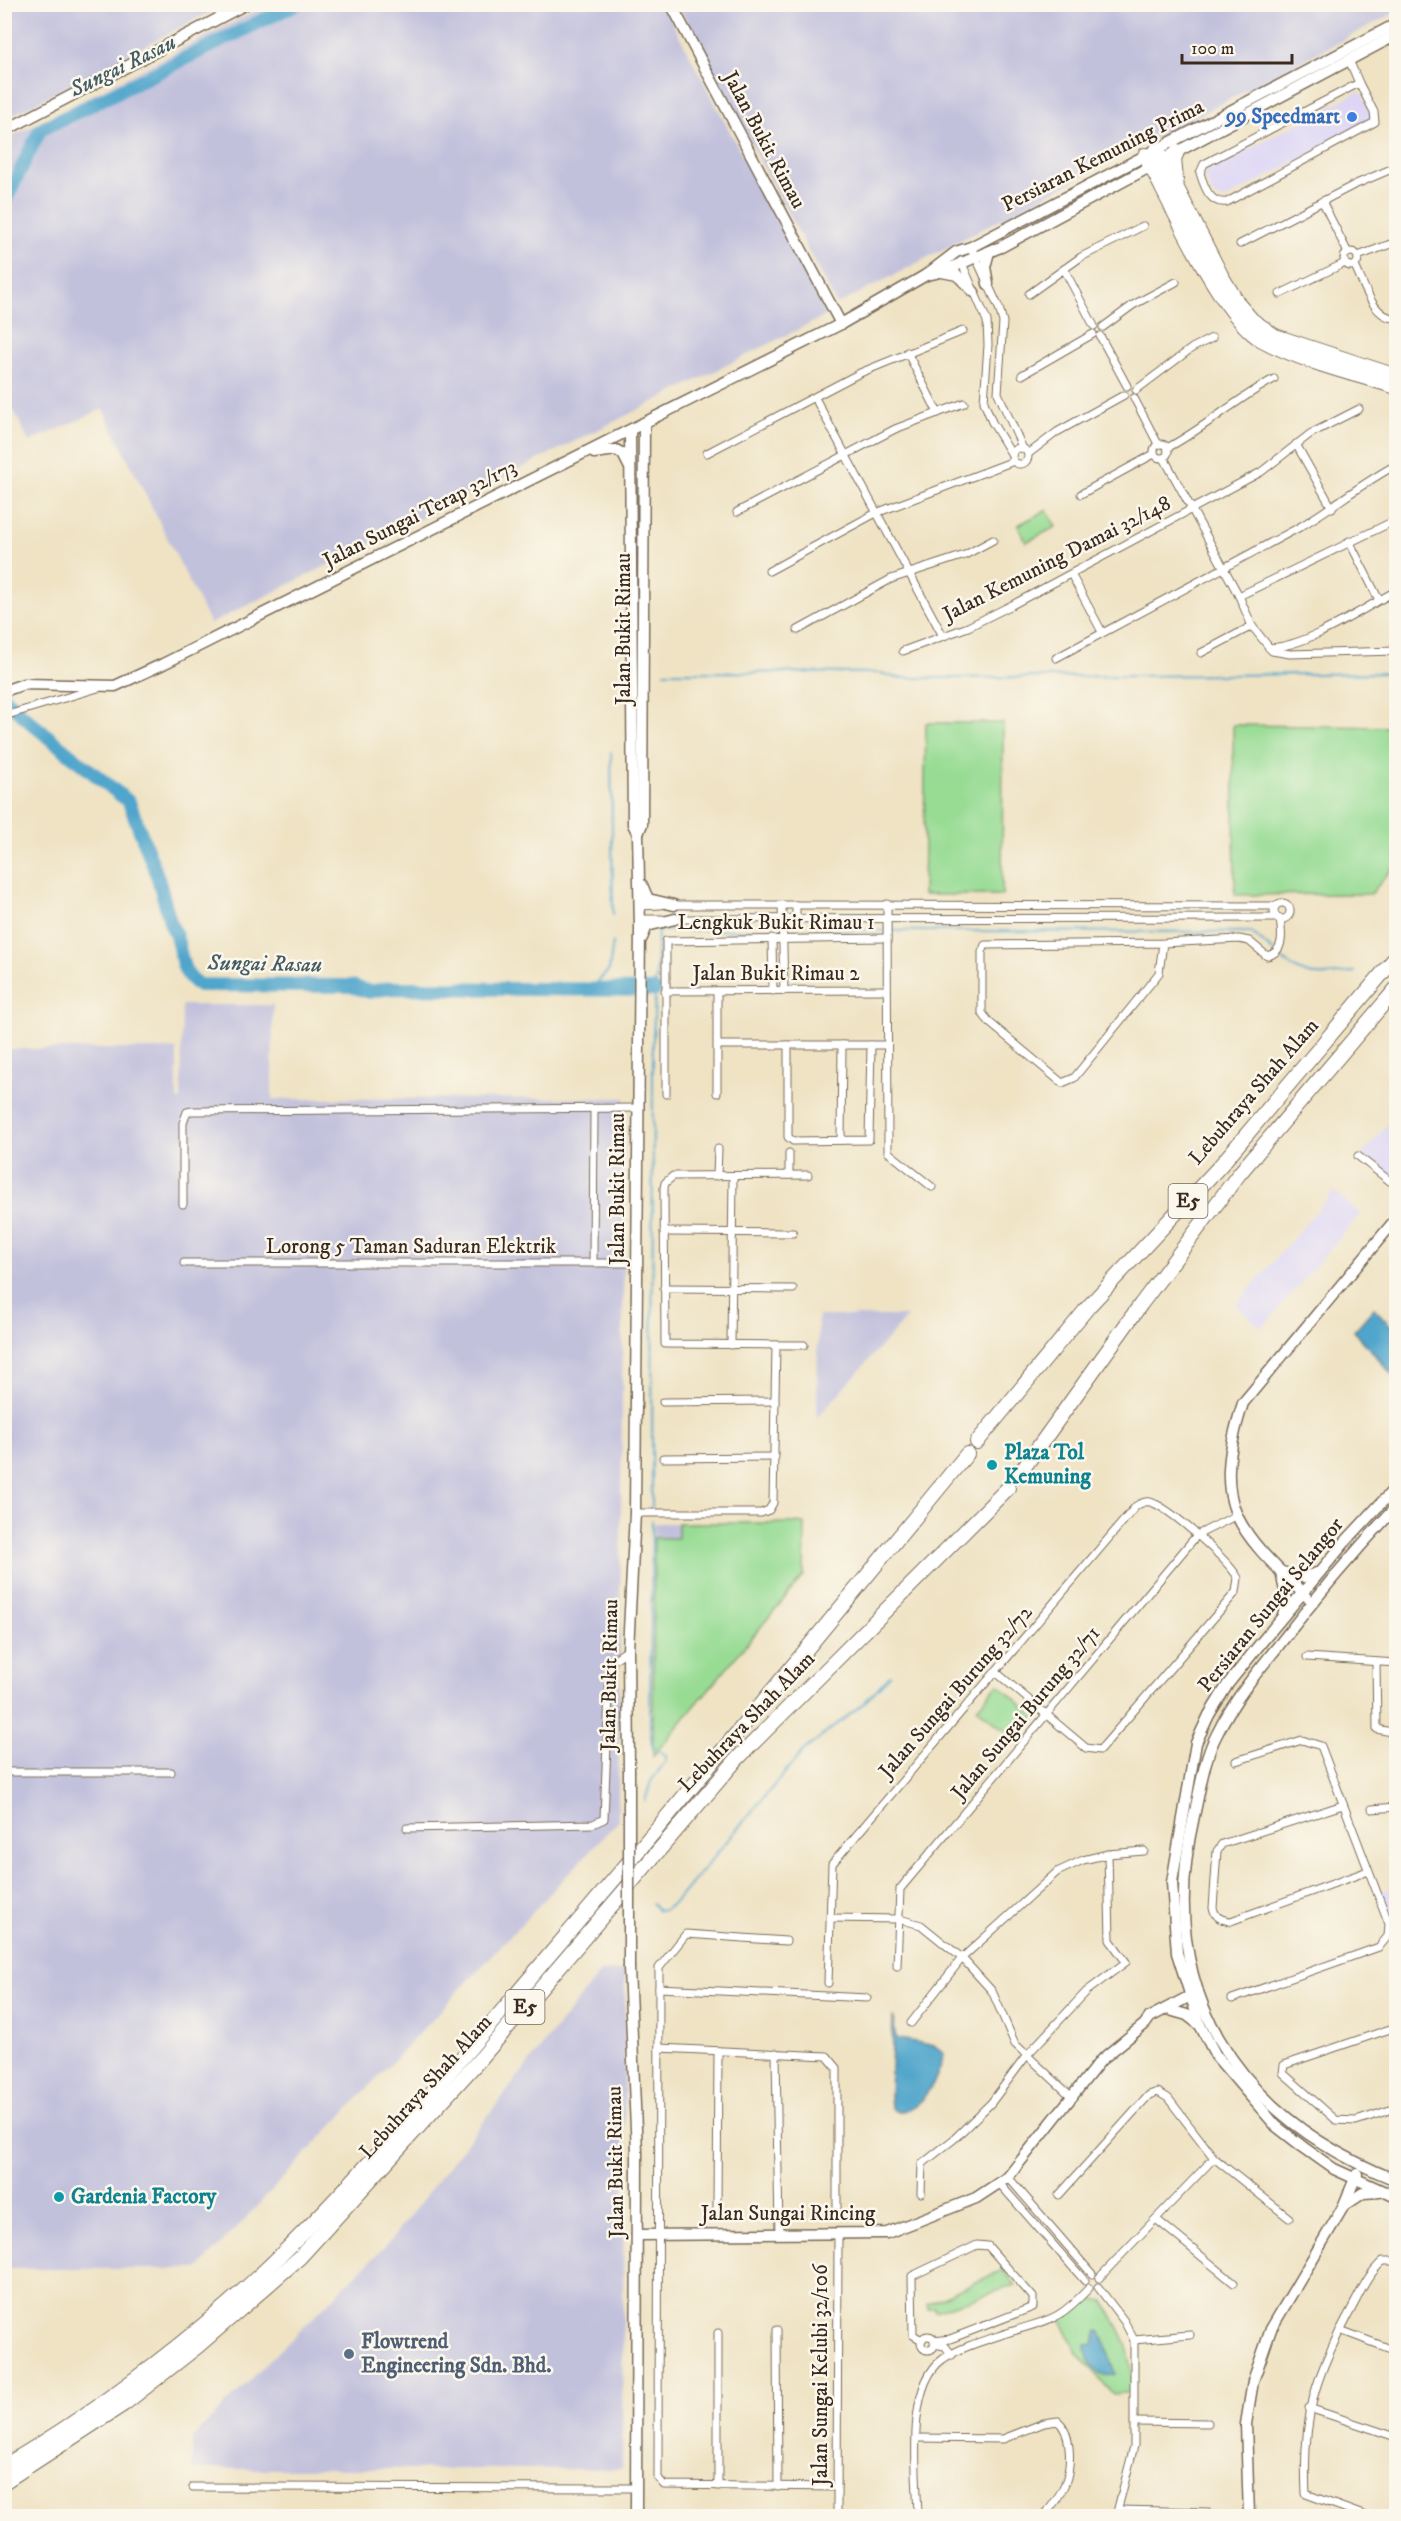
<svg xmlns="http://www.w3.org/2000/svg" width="1401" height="2521" viewBox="0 0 1401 2521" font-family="'IM FELL DW Pica',serif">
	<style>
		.built { fill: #dcd5f6 }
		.industrial { fill: #c2c1dc }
		.green { fill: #98dc94; stroke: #6a8359; stroke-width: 1.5 }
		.water { fill: #4fa5cb; stroke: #456874; stroke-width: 1.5 }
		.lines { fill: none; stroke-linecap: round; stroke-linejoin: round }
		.stream { stroke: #4fa5cb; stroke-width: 2 }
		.river { stroke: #4fa5cb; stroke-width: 14 }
		.street-casing { stroke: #7a6b58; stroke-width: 9 }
		.secondary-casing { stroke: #7a6b58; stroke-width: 13 }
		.highway-casing { stroke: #7a6b58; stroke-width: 16 }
		.street { stroke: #fff; stroke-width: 7 }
		.secondary { stroke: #fff; stroke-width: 10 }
		.highway { stroke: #fff; stroke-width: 14 }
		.secondary-bridge-casing { stroke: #7a6b58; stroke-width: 13; stroke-linecap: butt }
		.secondary-bridge { stroke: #fff; stroke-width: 10 }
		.shop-dot { fill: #3f7fe0; stroke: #fbf7ec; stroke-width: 2 }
		.culture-dot { fill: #0f9aa8; stroke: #fbf7ec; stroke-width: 2 }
		.service-dot { fill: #5c6f8a; stroke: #fbf7ec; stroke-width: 2 }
		.labels { text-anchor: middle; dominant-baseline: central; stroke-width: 5; stroke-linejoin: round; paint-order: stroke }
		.shield { fill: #fbf7ec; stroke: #75685c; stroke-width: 1.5 }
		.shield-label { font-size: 20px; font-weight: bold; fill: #3b2a1e }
		.shop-label { font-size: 21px; font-weight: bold; fill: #366cbe; stroke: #fbf7ec; text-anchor: end }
		.street-label { font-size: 21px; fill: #3b2a1e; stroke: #fbf7ec }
		.culture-label { font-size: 21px; font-weight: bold; fill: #0d838f; stroke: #fbf7ec; text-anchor: start }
		.service-label { font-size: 21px; font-weight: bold; fill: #4e5e75; stroke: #fbf7ec; text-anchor: start }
		.water-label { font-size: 22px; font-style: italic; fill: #435b63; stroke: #fbf7ec }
	</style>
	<rect width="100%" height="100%" fill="#fbf7ec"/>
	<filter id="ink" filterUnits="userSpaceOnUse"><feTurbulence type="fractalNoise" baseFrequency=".0167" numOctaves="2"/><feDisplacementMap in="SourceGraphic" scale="12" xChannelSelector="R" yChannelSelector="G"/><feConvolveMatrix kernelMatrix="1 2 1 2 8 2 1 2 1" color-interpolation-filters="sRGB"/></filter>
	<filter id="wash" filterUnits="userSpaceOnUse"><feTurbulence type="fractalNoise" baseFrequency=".008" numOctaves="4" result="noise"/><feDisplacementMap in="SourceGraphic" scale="24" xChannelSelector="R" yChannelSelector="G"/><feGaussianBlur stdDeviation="1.35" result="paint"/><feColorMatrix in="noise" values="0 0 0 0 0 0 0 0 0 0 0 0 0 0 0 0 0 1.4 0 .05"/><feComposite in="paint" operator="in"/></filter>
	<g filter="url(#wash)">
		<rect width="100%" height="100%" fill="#efe3c4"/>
		<g class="built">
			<path d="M 1360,91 L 1373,116 L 1373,120 L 1224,200 L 1213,196 L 1203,173 Z"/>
			<path d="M 1396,1114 L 1396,1179 L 1361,1156 Z"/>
			<path d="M 1334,1191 L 1360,1214 L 1262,1328 L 1236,1305 Z"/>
			<path d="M 1396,1886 L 1396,1914 L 1390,1911 L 1377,1893 Z"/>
		</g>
		<g class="industrial">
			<path d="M 5,4 L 223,4 L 223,5 L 5,119 Z"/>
			<path d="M 1396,4 L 1396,12 L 837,305 L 678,5 Z"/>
			<path d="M 267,5 L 663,5 L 827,315 L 210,624 L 103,409 L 29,442 L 5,393 L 5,140 Z"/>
			<path d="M 182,1005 L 273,1005 L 272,1099 L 625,1098 L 618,1821 L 198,2269 L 5,2269 L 5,1049 L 177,1049 L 177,1099 L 181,1100 Z"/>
			<path d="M 818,1316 L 908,1316 L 817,1418 Z"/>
			<rect x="654" y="1523" width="24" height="15"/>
			<path d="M 625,1971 L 622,2469 L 192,2469 L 192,2438 L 391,2240 L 600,1972 Z"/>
		</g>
		<g class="green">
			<path d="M 1047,510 L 1056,527 L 1026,542 L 1018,525 Z"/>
			<path d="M 926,723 L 1003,723 L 1002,895 L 923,895 Z"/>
			<path d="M 1233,725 L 1396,727 L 1396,864 L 1371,894 L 1235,895 Z"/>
			<path d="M 678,1523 L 805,1523 L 804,1575 L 653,1756 L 654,1538 L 678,1538 Z"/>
			<path d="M 998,1684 L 1036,1717 L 1016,1740 L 977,1708 Z"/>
			<path d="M 1003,2270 L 1016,2285 L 935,2311 L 934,2307 L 928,2309 L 927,2304 Z"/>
			<path d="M 1089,2298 L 1104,2301 C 1125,2337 1132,2349 1133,2392 L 1113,2394 L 1077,2353 L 1061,2320 Z"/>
		</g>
		<g class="water">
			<path d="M 1374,1308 L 1396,1331 L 1396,1379 L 1354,1331 Z"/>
			<path d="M 893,2016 L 896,2038 L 935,2046 L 944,2053 C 939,2077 924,2109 897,2112 L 891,2108 L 890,2096 Z"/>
			<path d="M 1097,2331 L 1101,2332 L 1116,2374 C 1096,2381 1086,2361 1086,2345 L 1093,2344 Z"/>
		</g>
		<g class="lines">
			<g class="stream">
				<path d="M 665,672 L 881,673 L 897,678 L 958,678 L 1396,673"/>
				<path d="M 611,752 L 613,915"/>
				<path d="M 1277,955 C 1308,981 1315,976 1354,972"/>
				<path d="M 590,990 L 609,970 L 613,942"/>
				<path d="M 652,1509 L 653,1040 L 658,930 L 1251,932 L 1273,951"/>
				<path d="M 645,1801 L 651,1781 L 666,1761 L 666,1755 L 652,1746 L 650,1727 L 652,1521"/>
				<path d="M 652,1903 L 658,1911 L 665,1910 L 679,1898 L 803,1751 L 864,1703 L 890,1675"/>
			</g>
			<g class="river">
				<path d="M 4,203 L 40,130 L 296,4"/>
				<path d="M 4,697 L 30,722 L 129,802 L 158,878 L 171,925 C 184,945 176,972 199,985 L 351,986 L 370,992 L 389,988 L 655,990"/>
			</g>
		</g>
	</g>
	<g filter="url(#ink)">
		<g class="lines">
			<g class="street-casing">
				<g id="street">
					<path d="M 1349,60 L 1359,83 L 1204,164 L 1200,173 C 1204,186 1210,205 1227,202 L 1375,122 L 1374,112 L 1359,83"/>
					<path d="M 1322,201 L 1348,253"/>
					<path d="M 1240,244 L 1354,185 L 1396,167"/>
					<path d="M 971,247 L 999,308 L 1003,322 L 998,393 L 1023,449"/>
					<circle cx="1351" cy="259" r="7"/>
					<path d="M 1358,256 L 1396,242"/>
					<path d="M 961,261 L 987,321 L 988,345 L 984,402 L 992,422 L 1012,455"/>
					<path d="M 1355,266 C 1364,284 1373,319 1396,318"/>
					<path d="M 1064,269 L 1094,326"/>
					<path d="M 1029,294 L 1081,257 L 1143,226"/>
					<path d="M 1280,294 L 1345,263"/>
					<path d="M 1103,327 L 1133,305 L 1176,282"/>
					<path d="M 1100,336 L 1127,386"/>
					<path d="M 907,352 L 938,413"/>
					<path d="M 1022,375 L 1093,334"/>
					<path d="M 1136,390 L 1192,348 L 1212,338"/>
					<path d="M 815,398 L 943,636"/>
					<path d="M 1134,398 L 1158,444"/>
					<circle cx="1161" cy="451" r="7"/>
					<path d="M 1296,444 L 1332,508"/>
					<path d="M 1167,448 C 1205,428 1236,399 1274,379"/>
					<circle cx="1020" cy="456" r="8"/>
					<path d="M 707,453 L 860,373 L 963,331"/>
					<path d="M 1028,454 L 1057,432 L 1124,395"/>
					<path d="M 1164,458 L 1239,596 L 1252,626 L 1272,651 L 1290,654 L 1396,651"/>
					<path d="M 1081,494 L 1154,454"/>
					<path d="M 737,512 L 895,429 L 964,403"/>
					<path d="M 1349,541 L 1379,600"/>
					<path d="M 769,571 L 876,513 L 1014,461"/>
					<path d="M 1071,574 L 1102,632"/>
					<path d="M 1239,596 L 1396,520"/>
					<path d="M 798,630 L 891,579 L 965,555 L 993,540"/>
					<path d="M 1269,648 C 1309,646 1360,610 1396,591"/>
					<path d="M 903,651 L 968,627 L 1012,605 L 1261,472 L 1310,434 L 1359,409"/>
					<path d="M 1201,653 L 1252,626"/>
					<path d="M 1056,658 L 1298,528 C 1332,508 1362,483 1396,465"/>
					<path d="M 4,716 L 98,688"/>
					<circle cx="1282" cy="911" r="8"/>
					<path d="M 887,904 L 888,1152 L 932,1187"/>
					<path d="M 672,905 L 796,905 L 796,918"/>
					<path d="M 782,905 L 784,991"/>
					<path d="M 796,905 L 1275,906"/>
					<path d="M 639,906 L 661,905"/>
					<path d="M 640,919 L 662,919"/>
					<path d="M 673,919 L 1276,918"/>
					<path d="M 772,938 L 773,991"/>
					<path d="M 1163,943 L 1159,973 L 1074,1078 L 1062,1083 L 990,1023 L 982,1013 L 982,952 L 985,945 L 1163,943 L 1239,939 L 1249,941 L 1267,956 C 1285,952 1282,933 1280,919"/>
					<path d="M 665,991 L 886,990"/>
					<path d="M 718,1045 L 887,1045"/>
					<path d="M 788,1045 L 788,1137 L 793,1141 L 869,1140 L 871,1045"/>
					<path d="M 717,1093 L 717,991"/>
					<path d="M 666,1094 L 666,941 L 887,938"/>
					<path d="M 841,1140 L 842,1045"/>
					<path d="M 789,1153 L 789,1175"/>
					<path d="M 1358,1156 L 1391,1182 L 1396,1182"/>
					<path d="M 717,1176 L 718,1149"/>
					<path d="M 183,1204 L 183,1123 L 187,1112 L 192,1111 L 638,1108"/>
					<path d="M 664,1232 L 793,1233"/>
					<path d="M 184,1263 L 637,1263"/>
					<path d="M 593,1263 L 594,1110"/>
					<path d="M 664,1288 L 793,1289"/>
					<path d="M 731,1345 L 733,1176"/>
					<path d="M 804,1345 L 665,1344 L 664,1188 L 665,1183 L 673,1176 L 808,1175"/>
					<path d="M 663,1402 L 775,1401"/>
					<path d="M 663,1458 L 775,1457"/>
					<path d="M 635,1513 L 761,1513 L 769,1510 L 773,1503 L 776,1346"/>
					<path d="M 1307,1657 L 1396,1663"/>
					<path d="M 1376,1662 L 1377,1729 L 1396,1733"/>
					<path d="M 4,1772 L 171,1772"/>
					<path d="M 1343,1805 L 1222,1844 L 1217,1851 L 1213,1908 C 1216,1918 1221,1920 1231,1921 L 1368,1871"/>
					<path d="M 1372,1809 L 1396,1807"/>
					<path d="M 407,1828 L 593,1824 L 604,1819 L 610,1669 L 613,1660 L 628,1650"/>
					<path d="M 830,1918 L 899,1919 L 921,1925 L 962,1958 L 992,1991 L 1015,2044 L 1073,2098"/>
					<path d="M 786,1941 L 686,1934 L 659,1968 L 658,2478 L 664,2485 L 837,2487"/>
					<path d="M 897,1966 L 900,1889 L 1197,1535 L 1235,1516"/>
					<path d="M 828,1983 L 832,1864 L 1136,1506 C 1141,1503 1147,1500 1153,1503 C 1172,1510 1229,1561 1238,1578 L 1236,1592 L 1100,1750 L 1086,1748 L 997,1673"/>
					<path d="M 659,1988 L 867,1998"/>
					<path d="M 1232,1999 L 1379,1947 L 1388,1936 L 1389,1924 L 1321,1746 L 1302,1740 L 1236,1761"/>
					<path d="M 911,2023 L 962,1958 L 1057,1872 L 1083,1860 L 1108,1854 L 1144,1851"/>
					<path d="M 1396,2027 L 1284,2065 L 1283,2073 L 1336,2120 L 1356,2121 L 1396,2108"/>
					<path d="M 659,2048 L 827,2056 L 837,2068 L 837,2210"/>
					<path d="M 776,2053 L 779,2234"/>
					<path d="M 1008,2177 L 1092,2274"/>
					<path d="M 999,2183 L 1085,2281"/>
					<path d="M 921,2193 L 922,2164 L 954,2139 L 991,2103 L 1027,2055 L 1087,1991 L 1126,1962 L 1110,1940 L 1108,1854"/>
					<path d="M 1059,2195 L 1149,2095 L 1158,2092 L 1168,2098 L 1214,2158 L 1289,2218"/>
					<path d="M 717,2210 L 718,2051"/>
					<path d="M 1156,2219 L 1234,2283"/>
					<path d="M 1099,2278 L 1214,2158"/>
					<path d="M 1098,2287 L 1124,2321 L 1134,2340 L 1134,2446 L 1116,2516"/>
					<path d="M 777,2330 L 778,2487"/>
					<path d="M 1340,2330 L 1396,2351"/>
					<path d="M 718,2333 L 718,2486"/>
					<circle cx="928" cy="2343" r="7"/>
					<path d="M 922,2340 L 913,2335 L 912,2276 L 977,2245 L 988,2246 L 1033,2297 L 1033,2307 L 950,2339 L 934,2341"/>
					<path d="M 1134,2340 L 1190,2335"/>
					<path d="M 934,2344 L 945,2346 L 952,2355"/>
					<path d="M 1309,2408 L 1396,2437"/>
					<path d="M 1136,2422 L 1208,2423"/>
					<path d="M 917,2438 L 1003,2439 L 1044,2423 L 1058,2421 C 1065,2427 1068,2437 1069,2447 C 1072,2477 1063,2493 1044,2516"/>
					<path d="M 193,2487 L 636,2488"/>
					<path d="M 1118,2510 L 1207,2512"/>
					<path d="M 837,2516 L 838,2234"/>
					<path d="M 918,2516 C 917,2474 905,2386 943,2359 C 961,2347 986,2340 1007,2333 C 1049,2319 1056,2323 1089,2288"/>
					<path d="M 1366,2516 L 1306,2494 C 1302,2416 1315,2375 1352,2308 C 1361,2291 1369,2273 1383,2261 L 1396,2261"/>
				</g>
			</g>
			<g class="secondary-casing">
				<g id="secondary">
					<path d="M 671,4 L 841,324"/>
					<path d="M 4,131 L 246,4"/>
					<path d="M 1171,155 L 1396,35"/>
					<path d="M 942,272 L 957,275 L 974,292"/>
					<path d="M 926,275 C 949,272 976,255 1001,247 L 1157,163"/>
					<path d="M 988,284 L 985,267 L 989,252 L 995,249"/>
					<path d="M 630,431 L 633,824 L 638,834"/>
					<path d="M 594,453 L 616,450 L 623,454 L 629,466"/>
					<path d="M 4,691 L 24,684 L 115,686 L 163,664 L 841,324 L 926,275 L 956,252 L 971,247 L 1396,24"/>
					<path d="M 642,885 L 648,899 L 674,905"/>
					<path d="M 642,938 L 647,926 L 675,919"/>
					<path d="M 1396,1487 L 1345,1542 L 1260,1644 L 1228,1684 L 1209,1715 L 1196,1743 L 1172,1882 L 1177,1953 L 1200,2025 L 1216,2056 L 1276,2126 L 1303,2147 L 1334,2169 L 1396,2197"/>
					<path d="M 1396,1507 C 1355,1551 1316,1597 1279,1645 C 1256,1673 1233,1701 1217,1734 C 1204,1758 1200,1790 1194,1816 C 1154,1991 1235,2116 1396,2180"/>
					<path d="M 1307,1597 C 1236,1529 1210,1506 1243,1403 L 1396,1219"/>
					<path d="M 1283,1615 L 1287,1601 L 1281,1572 L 1304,1577 L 1320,1572"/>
					<path d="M 629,1770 L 628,1650 L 635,1513 L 640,927 L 638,834 L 642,824 L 644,423"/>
					<path d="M 629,1968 L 637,2152 L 636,2516"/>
					<path d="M 1173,2011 L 1187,2015 L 1200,2025"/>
					<path d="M 1348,2203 L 1363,2193 L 1380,2192"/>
					<path d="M 637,2235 L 887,2233 L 976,2198 L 1008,2177 L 1101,2060 L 1145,2024 L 1150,2017 L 1196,1993"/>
					<path d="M 1249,2516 L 1246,2424 L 1253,2381 L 1271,2329 L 1343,2207 L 1357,2174"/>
				</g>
			</g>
			<g class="highway-casing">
				<g id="highway">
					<path d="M 1157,149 L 1221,275 L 1239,305 L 1252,320 L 1275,336 L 1396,376"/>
					<path d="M 1145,155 C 1169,199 1222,319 1262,340 C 1303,362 1352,373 1396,387"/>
					<path d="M 1176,180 L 1174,159 L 1177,152"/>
					<path d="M 977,1442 L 1089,1306 L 1220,1166 L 1396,957"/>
					<path d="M 1017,1477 L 1141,1304 L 1239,1174 L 1396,989"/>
					<path d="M 4,2466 C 101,2410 210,2326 289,2247 C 381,2155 468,2051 552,1952 C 693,1788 830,1621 967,1454"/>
					<path d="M 4,2482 L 124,2404 L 198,2346 L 299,2258 L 482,2057 L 737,1759 L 1008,1488"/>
				</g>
			</g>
			<use href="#street" class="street"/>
			<use href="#secondary" class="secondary"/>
			<use href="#highway" class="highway"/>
			<g class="secondary-bridge-casing">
				<path id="secondary-bridge" d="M 629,1770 L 629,1968"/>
			</g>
			<use href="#secondary-bridge" class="secondary-bridge"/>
		</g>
	</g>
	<circle class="shop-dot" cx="1352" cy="117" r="6"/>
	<g class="culture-dot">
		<circle cx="992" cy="1465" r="6"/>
		<circle cx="59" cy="2197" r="6"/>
	</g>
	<circle class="service-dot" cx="349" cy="2354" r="6"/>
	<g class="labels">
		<g class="shield">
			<rect x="1168.5" y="1184" width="39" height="34" rx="4.5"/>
			<rect x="505.5" y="1990" width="39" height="34" rx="4.5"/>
		</g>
		<g class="shield-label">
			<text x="1188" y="1201">E5</text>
			<text x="525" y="2007">E5</text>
		</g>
		<g class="shop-label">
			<text x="1340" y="117">99 Speedmart</text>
		</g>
		<g class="street-label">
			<text transform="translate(764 140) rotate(62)">Jalan Bukit Rimau</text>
			<text transform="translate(1103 156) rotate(-27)">Persiaran Kemuning Prima</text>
			<text transform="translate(420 514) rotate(-27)">Jalan Sungai Terap 32/173</text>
			<text transform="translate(1057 559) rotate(-27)">Jalan Kemuning Damai 32/148</text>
			<text transform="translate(624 629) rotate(-90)">Jalan Bukit Rimau</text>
			<text x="776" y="923">Lengkuk Bukit Rimau 1</text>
			<text x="776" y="974">Jalan Bukit Rimau 2</text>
			<text transform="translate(1254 1092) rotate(-49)">Lebuhraya Shah Alam</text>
			<text transform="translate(618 1189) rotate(-90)">Jalan Bukit Rimau</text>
			<text x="411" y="1247">Lorong 5 Taman Saduran Elektrik</text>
			<text transform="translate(1271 1605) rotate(-51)">Persiaran Sungai Selangor</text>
			<text transform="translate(610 1675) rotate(-89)">Jalan Bukit Rimau</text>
			<text transform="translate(956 1692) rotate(-49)">Jalan Sungai Burung 32/72</text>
			<text transform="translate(1026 1713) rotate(-50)">Jalan Sungai Burung 32/71</text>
			<text transform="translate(747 1722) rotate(-46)">Lebuhraya Shah Alam</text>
			<text transform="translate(426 2087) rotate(-48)">Lebuhraya Shah Alam</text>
			<text transform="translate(616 2162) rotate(-91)">Jalan Bukit Rimau</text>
			<text x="788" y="2214">Jalan Sungai Rincing</text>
			<text transform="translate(821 2375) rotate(-90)">Jalan Sungai Kelubi 32/106</text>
		</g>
		<g class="culture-label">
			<text x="1004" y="1453">Plaza Tol<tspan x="1004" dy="24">Kemuning</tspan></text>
			<text x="71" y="2197">Gardenia Factory</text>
		</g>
		<g class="service-label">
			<text x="361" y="2342">Flowtrend<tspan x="361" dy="24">Engineering Sdn. Bhd.</tspan></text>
		</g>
		<g class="water-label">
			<text transform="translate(123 66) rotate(-26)">Sungai Rasau</text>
			<text transform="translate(265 964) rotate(1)">Sungai Rasau</text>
		</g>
	</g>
	<rect width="1401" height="2521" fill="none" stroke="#fbf7ec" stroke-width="24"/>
	<path d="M1182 54v9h110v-9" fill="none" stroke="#3b2a1e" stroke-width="3"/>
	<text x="1191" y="54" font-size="18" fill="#3b2a1e" stroke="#fbf7ec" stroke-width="4.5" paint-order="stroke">100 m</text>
</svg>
